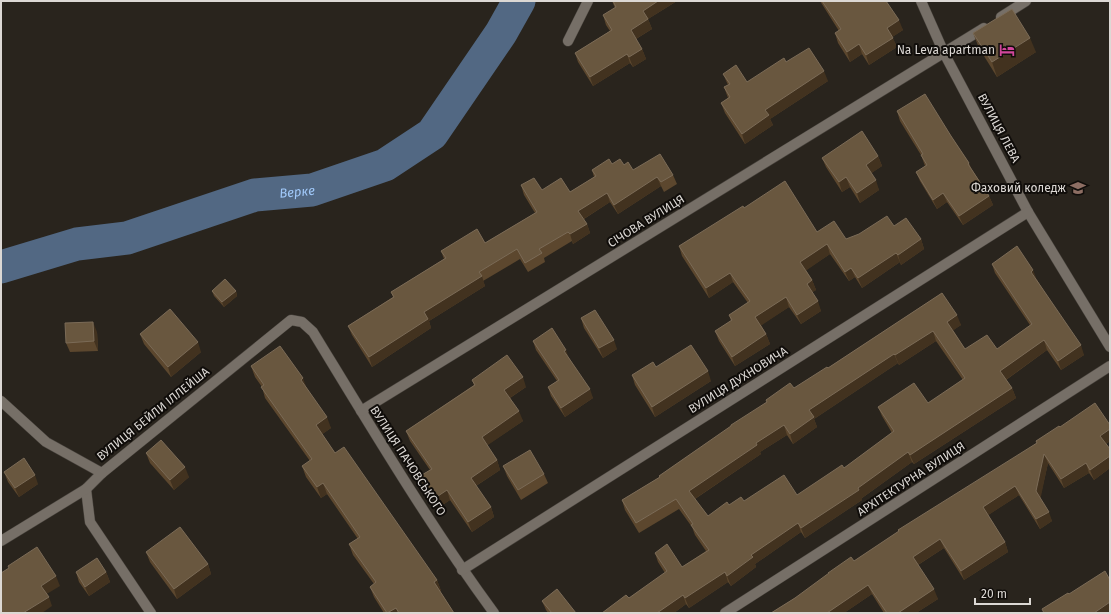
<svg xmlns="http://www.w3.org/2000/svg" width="1111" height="614" viewBox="0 0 1111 614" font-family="'Fira Sans',sans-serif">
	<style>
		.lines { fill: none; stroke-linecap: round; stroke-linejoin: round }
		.river { stroke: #526883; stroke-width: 33 }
		.street-casing { stroke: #47423c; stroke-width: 11 }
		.street { stroke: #766f67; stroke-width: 10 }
		.wall { fill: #5c472e; fill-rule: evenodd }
		.shaded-wall { fill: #42321f }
		.building { fill: #69573f; stroke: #7b6b57; fill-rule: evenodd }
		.labels { text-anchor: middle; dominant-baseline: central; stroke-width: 4; stroke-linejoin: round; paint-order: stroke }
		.poi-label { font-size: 12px; fill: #dcd8d4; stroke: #100d0a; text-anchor: end }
		.street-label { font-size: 12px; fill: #dcd8d4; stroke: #100d0a }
		.water-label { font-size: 13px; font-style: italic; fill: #a1c9fa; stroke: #100d0a }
	</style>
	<rect width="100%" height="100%" fill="#29241d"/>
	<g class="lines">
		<path class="river" id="s1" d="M 1,267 L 77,244 L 127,238 L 255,195 L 312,190 L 385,165 L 432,134 L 501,33 L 519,1"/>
		<g class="street-casing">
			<g id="street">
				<path d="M 921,1 L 944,53 L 1028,212 L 1110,347"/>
				<path d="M 1001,17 L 1026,1"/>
				<path d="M 568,41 L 588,1"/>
				<path d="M 1,401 L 46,442 L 102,473 L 291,320 L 302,322 L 313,332 C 371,427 428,523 494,613"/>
				<path d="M 361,411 L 984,28"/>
				<path d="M 86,489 L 90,522 L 151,613"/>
				<path d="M 1,541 L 86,489 L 102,473"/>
				<path d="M 462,570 L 1028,212"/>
				<path d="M 725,613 L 1110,366"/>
			</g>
		</g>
		<use href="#street" class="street"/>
	</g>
	<g class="wall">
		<path d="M 612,1 L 677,1 L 648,19 L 652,29 L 636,39 L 642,49 L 646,59 L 633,67 L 630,63 L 593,86 L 578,62 L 575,53 L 610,31 L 606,25 L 603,15 L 615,8 Z"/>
		<path d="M 820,1 L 886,1 L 903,30 L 892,37 L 897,47 L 869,65 L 862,54 L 850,62 L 838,43 L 835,33 L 839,31 Z"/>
		<path d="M 973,33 L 1036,52 L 997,77 L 979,48 Z"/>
		<path d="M 786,62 L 828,81 L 770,119 L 773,125 L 745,144 L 725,113 L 721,103 L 728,98 L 724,87 L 728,85 L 723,74 L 747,82 Z"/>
		<path d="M 897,111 L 951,136 L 969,163 L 971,168 L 989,196 L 993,205 L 963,225 L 947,202 L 937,209 L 920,181 L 916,172 L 925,166 L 921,155 L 900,121 Z"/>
		<path d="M 878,156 L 882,166 L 871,173 L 879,190 L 860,203 L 850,187 L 842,192 L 826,167 L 822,158 Z"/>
		<path d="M 612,164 L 624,165 L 633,170 L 673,175 L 677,184 L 664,192 L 661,186 L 618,214 L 610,202 L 584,219 L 587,224 L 590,233 L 573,244 L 572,241 L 544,258 L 545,262 L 528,272 L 520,259 L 483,281 L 485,286 L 429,321 L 431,328 L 372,367 L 352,335 L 348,326 L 393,297 L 391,292 L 444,259 L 441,251 L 485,243 L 535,213 L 524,195 L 521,185 L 542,190 L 570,192 L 594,177 L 592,170 Z"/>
		<path d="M 744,208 L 817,232 L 846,239 L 894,226 L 921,239 L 924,249 L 901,265 L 900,262 L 862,288 L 855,277 L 849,281 L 830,254 L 806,270 L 812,280 L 816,290 L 812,292 L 821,311 L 801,324 L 789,307 L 761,325 L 766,334 L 770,344 L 735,366 L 719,341 L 715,331 L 731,321 L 729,315 L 748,303 L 733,282 L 709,298 L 682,256 L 679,246 Z"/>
		<path d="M 992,264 L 1037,280 L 1084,355 L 1061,370 L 1047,350 L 1006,380 L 1012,388 L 1016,398 L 914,464 L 912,462 L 862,498 L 862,500 L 805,538 L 801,532 L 755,564 L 756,567 L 731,586 L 728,582 L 689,608 L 686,604 L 674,613 L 602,613 L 629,598 L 665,573 L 658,562 L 655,553 L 682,567 L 706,551 L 695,535 L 692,527 L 679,509 L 639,533 L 625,510 L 622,500 L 660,477 L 659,476 L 767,402 L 766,400 L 794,388 L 828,368 L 942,293 L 961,325 L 953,330 L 965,349 L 997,349 L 1030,325 L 995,273 ZM 936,341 L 963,380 L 928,403 L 878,407 L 882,416 L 892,433 L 844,468 L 797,495 L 744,501 L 729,505 L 708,516 L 695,499 L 761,454 L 760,452 L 787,435 L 793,444 L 817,427 L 814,419 L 898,363 L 899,365 Z"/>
		<path d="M 212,291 L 236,291 L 237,296 L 224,307 L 214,296 Z"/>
		<path d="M 581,318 L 617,349 L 603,358 L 584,328 Z"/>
		<path d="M 97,332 L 98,351 L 70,352 L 66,343 Z"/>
		<path d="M 140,334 L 201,352 L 171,377 L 144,344 Z"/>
		<path d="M 533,341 L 569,358 L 593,398 L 565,417 L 551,396 L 548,387 L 557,381 L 536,350 Z"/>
		<path d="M 251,366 L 306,387 L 331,428 L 322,434 L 335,453 L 437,580 L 441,591 L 440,591 L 454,613 L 384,613 L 374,597 L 370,587 L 374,584 L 353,555 L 349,544 L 358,539 L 327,494 L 321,498 L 306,477 L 302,466 L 310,461 L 265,398 L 262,387 L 255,377 Z"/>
		<path d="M 656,367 L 711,381 L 655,417 L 635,385 L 632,375 Z"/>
		<path d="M 472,380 L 526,387 L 510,398 L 523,421 L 487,445 L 497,460 L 500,470 L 476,486 L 491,507 L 494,517 L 472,532 L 450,500 L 438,508 L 424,486 L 420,476 L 430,470 L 410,441 L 406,431 L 474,385 Z"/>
		<path d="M 1110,425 L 1110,441 L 1106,444 L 1110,449 L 1110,468 L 1094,480 L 1089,473 L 1064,488 L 1048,463 L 1040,498 L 1052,521 L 1040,529 L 1019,495 L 988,515 L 1005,542 L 1008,552 L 964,580 L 944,548 L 918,565 L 938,599 L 916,613 L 884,613 L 872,594 L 844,613 L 771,613 L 854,561 L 1037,443 L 1036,441 L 1060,427 Z"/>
		<path d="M 146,453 L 189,477 L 174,490 L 150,463 Z"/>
		<path d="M 503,466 L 544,474 L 548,483 L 521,500 L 507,476 Z"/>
		<path d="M 4,472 L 38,484 L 19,497 L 8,482 Z"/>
		<path d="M 146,552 L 208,564 L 211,574 L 177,599 L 150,562 Z"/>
		<path d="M 76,572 L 106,572 L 110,582 L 89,596 L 79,582 Z"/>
		<path d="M 542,601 L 576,613 L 548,613 L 546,610 Z"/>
	</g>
	<g class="shaded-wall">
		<path d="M 658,1 L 677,1 L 648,19 L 652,29 L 634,40 L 631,30 L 643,11 Z"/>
		<path d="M 899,20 L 903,30 L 891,38 L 887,28 Z"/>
		<path d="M 893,38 L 897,47 L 869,65 L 866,55 Z"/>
		<path d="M 1030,38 L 1036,52 L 997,77 L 992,62 Z"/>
		<path d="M 859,44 L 862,54 L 850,62 L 847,52 Z"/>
		<path d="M 642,49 L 646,59 L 633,67 L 629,57 Z"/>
		<path d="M 627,54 L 630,63 L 593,86 L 590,77 Z"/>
		<path d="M 824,71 L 828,81 L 770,119 L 773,125 L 745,144 L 742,134 L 765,110 Z"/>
		<path d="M 878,156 L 882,166 L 869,175 L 866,165 Z"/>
		<path d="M 657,177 L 661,186 L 618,214 L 614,205 Z"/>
		<path d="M 846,177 L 850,187 L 842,192 L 839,182 Z"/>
		<path d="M 876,180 L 879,190 L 860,203 L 857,193 Z"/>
		<path d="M 607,193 L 610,202 L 582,220 L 578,211 Z"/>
		<path d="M 943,193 L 947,202 L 937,209 L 933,200 Z"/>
		<path d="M 989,196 L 993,205 L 963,225 L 959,216 Z"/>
		<path d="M 587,224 L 590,233 L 573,244 L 570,234 Z"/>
		<path d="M 921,239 L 924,249 L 901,265 L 898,255 Z"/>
		<path d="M 827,244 L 830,254 L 804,272 L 800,262 Z"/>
		<path d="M 896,253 L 900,262 L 862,288 L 858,278 Z"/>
		<path d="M 851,268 L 855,277 L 849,281 L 845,272 Z"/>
		<path d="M 1033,270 L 1037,280 L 1031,272 Z"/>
		<path d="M 730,273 L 733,282 L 709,298 L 706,288 Z"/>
		<path d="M 482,276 L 485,286 L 429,321 L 431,328 L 372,367 L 369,357 L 424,312 Z"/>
		<path d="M 812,280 L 816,290 L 810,294 L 807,284 Z"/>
		<path d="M 236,291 L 237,296 L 224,307 L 222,302 Z"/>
		<path d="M 786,297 L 789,307 L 759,327 L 755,317 Z"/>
		<path d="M 818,301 L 821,311 L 801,324 L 797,315 Z"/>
		<path d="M 957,315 L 961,325 L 951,332 L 947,322 Z"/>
		<path d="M 93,322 L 97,332 L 98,351 L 94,341 Z"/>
		<path d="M 933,331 L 936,341 L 899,365 L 895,355 Z"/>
		<path d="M 766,334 L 770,344 L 735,366 L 732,357 Z"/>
		<path d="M 614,340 L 617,349 L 603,358 L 599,348 Z"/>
		<path d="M 1044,340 L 1047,350 L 1004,381 L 1000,371 Z"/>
		<path d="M 198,342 L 201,352 L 171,377 L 168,367 Z"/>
		<path d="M 1081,345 L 1084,355 L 1061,370 L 1058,361 Z"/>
		<path d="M 566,350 L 569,358 L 564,351 Z"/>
		<path d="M 894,354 L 898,363 L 814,419 L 817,427 L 793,444 L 790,434 L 809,410 Z"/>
		<path d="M 708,371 L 711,381 L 655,417 L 652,407 Z"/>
		<path d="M 523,377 L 526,387 L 508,399 L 504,390 Z"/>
		<path d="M 303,378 L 307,389 L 301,380 Z"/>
		<path d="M 1012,388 L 1016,398 L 914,464 L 910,455 Z"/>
		<path d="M 590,389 L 593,398 L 565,417 L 561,408 Z"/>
		<path d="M 519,411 L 523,421 L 485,447 L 482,437 Z"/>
		<path d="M 327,417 L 331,428 L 320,436 L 316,425 Z"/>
		<path d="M 784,425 L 787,435 L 760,452 L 761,454 L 693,500 L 689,491 L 756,443 Z"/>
		<path d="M 1110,429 L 1110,441 L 1104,445 L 1100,436 Z"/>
		<path d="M 908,452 L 912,462 L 862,498 L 862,500 L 805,538 L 801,528 Z"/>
		<path d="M 1044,454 L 1048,463 L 1040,501 L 1036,491 Z"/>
		<path d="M 1110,456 L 1110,468 L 1094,480 L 1090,470 Z"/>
		<path d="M 497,460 L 500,470 L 474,487 L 471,478 Z"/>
		<path d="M 1086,463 L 1089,473 L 1064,488 L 1061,479 Z"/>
		<path d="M 185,467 L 189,477 L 174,490 L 170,480 Z"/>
		<path d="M 35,475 L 38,484 L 19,497 L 15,488 Z"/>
		<path d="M 323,483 L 327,494 L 321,498 L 317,487 Z"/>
		<path d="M 1015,486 L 1019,495 L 987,516 L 983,507 Z"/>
		<path d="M 447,490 L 450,500 L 438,508 L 435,498 Z"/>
		<path d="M 491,507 L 494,517 L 472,532 L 468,522 Z"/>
		<path d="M 1049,512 L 1052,521 L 1040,529 L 1036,519 Z"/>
		<path d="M 798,523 L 801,532 L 755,564 L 756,567 L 731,586 L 727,576 L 751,555 Z"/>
		<path d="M 940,539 L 944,548 L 916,566 L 913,557 Z"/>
		<path d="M 1005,542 L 1008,552 L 964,580 L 961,571 Z"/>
		<path d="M 208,564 L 211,574 L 177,599 L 174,589 Z"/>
		<path d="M 106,572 L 110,582 L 89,596 L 85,587 Z"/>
		<path d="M 725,572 L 728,582 L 689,608 L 685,598 Z"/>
		<path d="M 56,576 L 60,586 L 45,595 L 41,586 Z"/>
		<path d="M 437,580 L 441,591 L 438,593 L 434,582 Z"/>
		<path d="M 868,585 L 872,594 L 844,613 L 827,613 Z"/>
		<path d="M 934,589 L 938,599 L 916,613 L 898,613 Z"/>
		<path d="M 683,595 L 686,604 L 674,613 L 657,613 Z"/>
		<path d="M 49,597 L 52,606 L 42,613 L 23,613 Z"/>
		<path d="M 1110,602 L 1110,613 L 1094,613 Z"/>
		<path d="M 396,608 L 398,613 L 388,613 Z"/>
	</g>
	<g class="building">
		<path d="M 613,1 L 658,1 L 643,11 L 648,19 L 631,30 L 642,49 L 629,57 L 627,54 L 590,77 L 575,53 L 612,30 L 603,15 L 616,7 Z"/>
		<path d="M 822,1 L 886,1 L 899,20 L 887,28 L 893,38 L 866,55 L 859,44 L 847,52 L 835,33 L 841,29 Z"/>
		<path d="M 1012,9 L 1030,38 L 992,62 L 973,33 Z"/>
		<path d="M 809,48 L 824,71 L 765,110 L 769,115 L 742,134 L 721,103 L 730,97 L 724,87 L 730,84 L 723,74 L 736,65 L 747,82 L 784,58 L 786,62 Z"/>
		<path d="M 925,94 L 951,136 L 969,163 L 968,164 L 989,196 L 959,216 L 943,193 L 933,200 L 916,172 L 927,165 L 921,155 L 923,154 L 897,111 Z"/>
		<path d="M 862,131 L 878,156 L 866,165 L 876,180 L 857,193 L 846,177 L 839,182 L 822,158 Z"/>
		<path d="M 660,154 L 673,175 L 661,182 L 657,177 L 614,205 L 607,193 L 578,211 L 587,224 L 570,234 L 568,232 L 539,249 L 542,253 L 525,263 L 517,249 L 479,272 L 482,276 L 424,312 L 428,319 L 369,357 L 348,326 L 394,297 L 391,292 L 446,258 L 441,251 L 477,229 L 485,243 L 537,212 L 521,185 L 534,178 L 542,190 L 561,178 L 570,192 L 596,176 L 592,170 L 609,159 L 612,164 L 620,159 L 624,165 L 628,162 L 633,170 Z"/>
		<path d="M 785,181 L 817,232 L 834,221 L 846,239 L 859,234 L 887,216 L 894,226 L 906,218 L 921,239 L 898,255 L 896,253 L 858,278 L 851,268 L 845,272 L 827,244 L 800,262 L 812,280 L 807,284 L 818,301 L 797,315 L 786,297 L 755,317 L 766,334 L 732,357 L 715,331 L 732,320 L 729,315 L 750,301 L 730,273 L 706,288 L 679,246 L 743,206 L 744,208 Z"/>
		<path d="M 1017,246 L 1033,270 L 1031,272 L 1081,345 L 1058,361 L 1044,340 L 1000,371 L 1012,388 L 910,455 L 908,452 L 858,488 L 859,490 L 801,528 L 798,523 L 751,555 L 753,557 L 727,576 L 725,572 L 685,598 L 683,595 L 657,613 L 602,613 L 626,595 L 629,598 L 667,571 L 655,553 L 667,544 L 682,567 L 709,550 L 691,525 L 693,524 L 676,499 L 636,523 L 622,500 L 660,477 L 659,476 L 731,426 L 731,425 L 767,402 L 766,400 L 790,383 L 794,388 L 827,367 L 828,368 L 942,293 L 957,315 L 947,322 L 965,349 L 987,335 L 997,349 L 1032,324 L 992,264 ZM 933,331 L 965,378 L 928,403 L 914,383 L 878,407 L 894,431 L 844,468 L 842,465 L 797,495 L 784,475 L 744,501 L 741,497 L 729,505 L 727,502 L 708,516 L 689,491 L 757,445 L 756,443 L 784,425 L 790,434 L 814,417 L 809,410 L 894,354 L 895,355 Z"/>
		<path d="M 225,279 L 236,291 L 222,302 L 212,291 Z"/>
		<path d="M 170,309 L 198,342 L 168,367 L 140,334 Z"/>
		<path d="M 595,310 L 614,340 L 599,348 L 581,318 Z"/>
		<path d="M 93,322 L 94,341 L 66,343 L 65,323 Z"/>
		<path d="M 552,328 L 566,350 L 564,351 L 590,389 L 561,408 L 548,387 L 559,380 L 533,341 Z"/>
		<path d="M 691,345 L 708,371 L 652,407 L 632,375 L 653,362 L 656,367 Z"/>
		<path d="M 280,346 L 303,378 L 301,380 L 327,417 L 316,425 L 335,453 L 344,447 L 437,580 L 434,582 L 454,613 L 399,613 L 396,608 L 387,613 L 370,587 L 376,582 L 349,544 L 360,537 L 323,483 L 317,487 L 302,466 L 312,459 L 261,387 L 264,385 L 251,366 Z"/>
		<path d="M 507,355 L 523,377 L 504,390 L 519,411 L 482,437 L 497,460 L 471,478 L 491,507 L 468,522 L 447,490 L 435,498 L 420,476 L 432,469 L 406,431 L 475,385 L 472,380 Z"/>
		<path d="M 1095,403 L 1110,425 L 1110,429 L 1100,436 L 1110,449 L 1110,456 L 1090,470 L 1086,463 L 1061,479 L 1044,454 L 1036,491 L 1049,512 L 1036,519 L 1015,486 L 983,507 L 1005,542 L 961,571 L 940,539 L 913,557 L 934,589 L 898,613 L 887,613 L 868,585 L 827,613 L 771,613 L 795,598 L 829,573 L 828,573 L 851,557 L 854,561 L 899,531 L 898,530 L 1037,443 L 1036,441 L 1059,426 L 1060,427 Z"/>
		<path d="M 161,440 L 185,467 L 170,480 L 146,453 Z"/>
		<path d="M 530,450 L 544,474 L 518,490 L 503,466 Z"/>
		<path d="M 24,458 L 35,475 L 15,488 L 4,472 Z"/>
		<path d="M 180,527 L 208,564 L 174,589 L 146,552 Z"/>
		<path d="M 37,547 L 56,576 L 41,586 L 49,597 L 23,613 L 1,613 L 1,573 L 9,568 L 8,566 Z"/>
		<path d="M 97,558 L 106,572 L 85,587 L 76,572 Z"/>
		<path d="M 1105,571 L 1110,580 L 1110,602 L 1094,613 L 1044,613 L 1042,609 L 1068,593 L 1069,594 Z"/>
		<path d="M 557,589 L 576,613 L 552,613 L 542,601 Z"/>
	</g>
	<defs>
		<g id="hotel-bare" transform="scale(1.2)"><path d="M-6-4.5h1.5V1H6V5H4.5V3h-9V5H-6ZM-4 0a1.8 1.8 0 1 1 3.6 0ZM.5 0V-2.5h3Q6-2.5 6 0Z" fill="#d1479c" stroke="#100d0a" stroke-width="2.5" paint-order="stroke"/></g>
		<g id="university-bare" transform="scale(1.2)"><path d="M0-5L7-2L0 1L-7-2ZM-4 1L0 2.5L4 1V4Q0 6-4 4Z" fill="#8d6e63" stroke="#100d0a" stroke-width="2.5" paint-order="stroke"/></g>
	</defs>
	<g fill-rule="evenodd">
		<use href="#hotel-bare" x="1007" y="50"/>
		<use href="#university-bare" x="1078" y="188"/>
	</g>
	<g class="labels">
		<g class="poi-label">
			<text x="995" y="50">Na Leva apartman</text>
			<text x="1066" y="188">Фаховий коледж</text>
		</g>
		<g class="street-label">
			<text transform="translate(999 128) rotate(62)">ВУЛИЦЯ ЛЕВА</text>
			<text transform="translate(646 221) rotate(-32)">СІЧОВА ВУЛИЦЯ</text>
			<text transform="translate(738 380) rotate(-32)">ВУЛИЦЯ ДУХНОВИЧА</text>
			<text transform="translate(153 414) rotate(-39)">ВУЛИЦЯ БЕЙЛИ ІЛЛЕЙША</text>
			<text transform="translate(408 461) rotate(57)">ВУЛИЦЯ ПАЧОВСЬКОГО</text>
			<text transform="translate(911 479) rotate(-33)">АРХІТЕКТУРНА ВУЛИЦЯ</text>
		</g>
		<g class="water-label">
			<text stroke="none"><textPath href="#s1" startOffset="307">Верке</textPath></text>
		</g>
	</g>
	<rect width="1111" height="614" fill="none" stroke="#dcd8d4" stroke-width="4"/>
	<path d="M975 598v6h55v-6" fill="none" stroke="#dcd8d4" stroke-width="2"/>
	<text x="981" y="598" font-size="12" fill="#dcd8d4" stroke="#100d0a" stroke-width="3" paint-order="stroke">20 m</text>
</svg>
